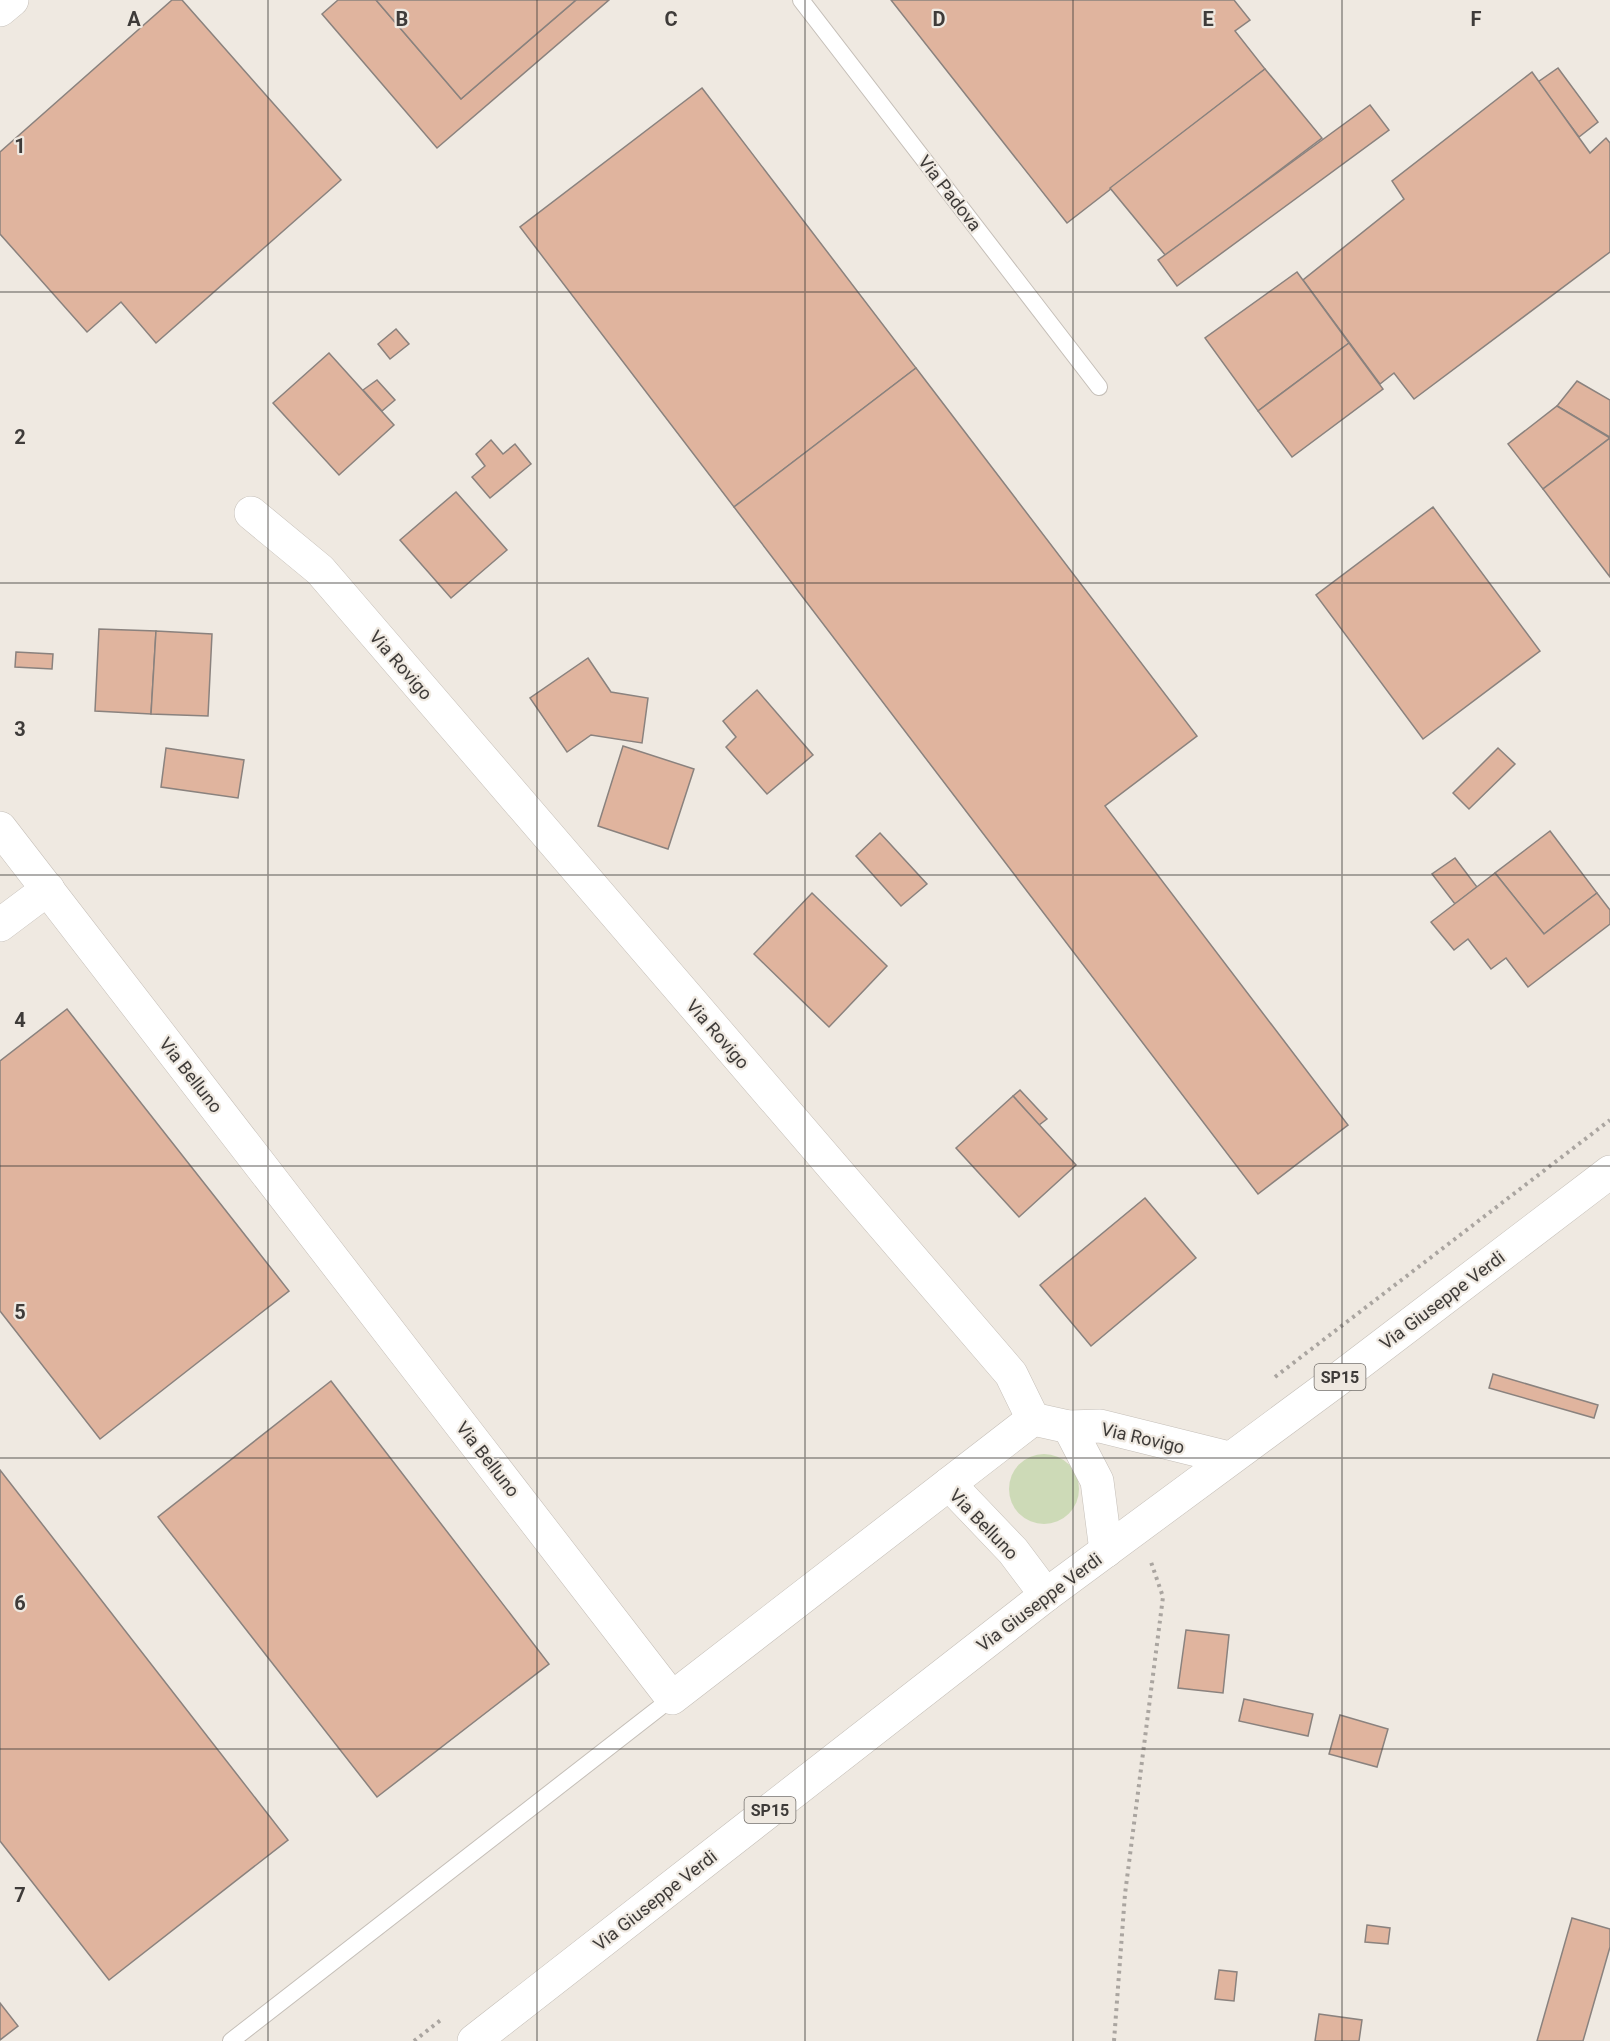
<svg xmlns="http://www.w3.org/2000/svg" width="1610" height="2041" viewBox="0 0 1610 2041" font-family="Roboto,sans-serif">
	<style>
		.green { fill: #cddab7 }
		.building { fill: #e0b49e; stroke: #8a827e; stroke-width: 1.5 }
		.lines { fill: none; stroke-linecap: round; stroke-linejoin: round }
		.service-casing { stroke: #c5bfb8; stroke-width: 18 }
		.minor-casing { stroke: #c5bfb8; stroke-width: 34 }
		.primary-casing { stroke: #c5bfb8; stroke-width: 34 }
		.path { stroke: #aaa5a0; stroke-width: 4; stroke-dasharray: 3 4.5; stroke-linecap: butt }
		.service { stroke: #fff; stroke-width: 16 }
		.minor { stroke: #fff; stroke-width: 33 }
		.primary { stroke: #fff; stroke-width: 33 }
		.grid { fill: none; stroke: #3e3b39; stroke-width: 1.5; stroke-opacity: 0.55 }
		.labels { text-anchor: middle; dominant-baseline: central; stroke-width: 4.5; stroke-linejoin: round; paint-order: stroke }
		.shield { fill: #efe9e1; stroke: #736f6b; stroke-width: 1.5 }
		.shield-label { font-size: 16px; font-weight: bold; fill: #3e3b39 }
		.street-label { font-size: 18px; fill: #3e3b39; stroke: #efe9e1 }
		.grid-label { font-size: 20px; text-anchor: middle; font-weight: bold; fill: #3e3b39; stroke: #efe9e1; stroke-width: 4.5; stroke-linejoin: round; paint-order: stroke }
	</style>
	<rect width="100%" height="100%" fill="#efe9e1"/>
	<circle class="green" cx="1044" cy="1489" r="35"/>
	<g class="building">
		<path d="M 172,0 L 182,0 L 341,180 L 156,343 L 121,302 L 87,332 L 0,234 L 0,152 Z"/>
		<path d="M 338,0 L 376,0 L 461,99 L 576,0 L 609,0 L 437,148 L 322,14 Z"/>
		<path d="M 376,0 L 576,0 L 461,99 Z"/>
		<path d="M 891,0 L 1234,0 L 1250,20 L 1235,31 L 1265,69 L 1067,223 Z"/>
		<path d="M 1558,68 L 1598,122 L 1579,137 L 1538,82 Z"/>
		<path d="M 1265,69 L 1322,138 L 1166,256 L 1110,188 Z"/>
		<path d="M 1532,72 L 1590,153 L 1606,138 L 1610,143 L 1610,252 L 1414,399 L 1394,373 L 1380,384 L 1303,280 L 1404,199 L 1392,181 Z"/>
		<path d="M 702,88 L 916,368 L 734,507 L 520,227 Z"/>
		<path d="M 1370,105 L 1389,130 L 1177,286 L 1158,260 Z"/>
		<path d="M 1297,272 L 1349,343 L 1258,411 L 1205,338 Z"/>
		<path d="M 396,329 L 409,344 L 390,359 L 378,344 Z"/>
		<path d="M 1349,343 L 1383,389 L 1292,457 L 1258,411 Z"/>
		<path d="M 329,353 L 394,425 L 339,475 L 273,403 Z"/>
		<path d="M 916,368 L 1197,736 L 1105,806 L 1348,1125 L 1258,1194 L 734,507 Z"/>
		<path d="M 377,380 L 395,400 L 382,411 L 363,390 Z"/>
		<path d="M 1577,381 L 1610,400 L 1610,437 L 1557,406 Z"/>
		<path d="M 1557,406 L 1610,438 L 1543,489 L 1508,444 Z"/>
		<path d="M 1610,438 L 1610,577 L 1543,489 Z"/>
		<path d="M 491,440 L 503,454 L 515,444 L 531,464 L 490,498 L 472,477 L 485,466 L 476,454 Z"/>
		<path d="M 456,492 L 507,550 L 451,598 L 400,540 Z"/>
		<path d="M 1433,507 L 1540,651 L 1423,739 L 1316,595 Z"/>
		<path d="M 99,629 L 156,631 L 151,714 L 95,711 Z"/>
		<path d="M 156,631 L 212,634 L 208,716 L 151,714 Z"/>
		<path d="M 16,652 L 53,654 L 52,669 L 15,667 Z"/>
		<path d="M 588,658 L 611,692 L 648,698 L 642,743 L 591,735 L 567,752 L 530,698 Z"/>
		<path d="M 757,690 L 813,755 L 767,794 L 726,747 L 736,737 L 723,721 Z"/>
		<path d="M 623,746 L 694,769 L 668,849 L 598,826 Z"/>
		<path d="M 166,748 L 244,760 L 238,798 L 161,787 Z"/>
		<path d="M 1498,748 L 1515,764 L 1469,809 L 1453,793 Z"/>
		<path d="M 1550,831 L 1597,893 L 1544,934 L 1495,873 Z"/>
		<path d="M 880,833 L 927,884 L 901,906 L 856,856 Z"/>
		<path d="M 1455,858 L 1477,887 L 1455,904 L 1432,874 Z"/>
		<path d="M 1495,873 L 1544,934 L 1597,893 L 1610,910 L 1610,924 L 1528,987 L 1506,958 L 1491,969 L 1468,939 L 1454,950 L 1431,922 Z"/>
		<path d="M 812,893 L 887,966 L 829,1027 L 754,954 Z"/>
		<path d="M 67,1009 L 289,1291 L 100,1439 L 0,1311 L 0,1061 Z"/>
		<path d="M 1020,1090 L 1047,1119 L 1039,1125 L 1013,1096 Z"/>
		<path d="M 1013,1096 L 1076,1165 L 1019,1217 L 956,1148 Z"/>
		<path d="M 1145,1198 L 1196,1258 L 1091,1346 L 1040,1285 Z"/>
		<path d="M 1493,1374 L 1598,1405 L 1594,1418 L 1489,1388 Z"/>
		<path d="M 331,1381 L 549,1664 L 377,1797 L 158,1517 Z"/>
		<path d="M 0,1470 L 288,1840 L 109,1980 L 0,1841 Z"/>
		<path d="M 1186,1630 L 1229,1635 L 1223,1693 L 1178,1688 Z"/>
		<path d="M 1244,1699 L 1313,1714 L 1308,1736 L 1239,1721 Z"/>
		<path d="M 1340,1715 L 1388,1729 L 1377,1767 L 1329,1754 Z"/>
		<path d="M 1572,1918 L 1610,1929 L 1610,1947 L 1583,2041 L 1537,2041 Z"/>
		<path d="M 1367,1925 L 1390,1928 L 1388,1944 L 1365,1942 Z"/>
		<path d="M 1219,1970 L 1237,1972 L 1234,2001 L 1215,1999 Z"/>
		<path d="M 0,2003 L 18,2026 L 0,2040 Z"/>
		<path d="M 1319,2014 L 1362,2020 L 1359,2041 L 1315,2041 Z"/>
	</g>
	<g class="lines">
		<g class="service-casing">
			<g id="service">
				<path d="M 801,0 L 1099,387"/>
				<path d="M 231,2041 L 672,1698"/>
			</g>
		</g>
		<g class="minor-casing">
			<g id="minor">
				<path d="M 0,10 L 12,0"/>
				<path d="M 251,513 L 320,570 L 1011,1374 L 1033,1419"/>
				<path d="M 0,828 L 672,1698 L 1033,1419"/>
				<path d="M 0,925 L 48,889"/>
				<path d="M 1033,1419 L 1069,1427 L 1100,1426 L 1229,1458"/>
				<path d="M 1069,1427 L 1097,1481 L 1106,1551"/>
				<path d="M 949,1484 L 1013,1551 L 1046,1595"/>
			</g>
		</g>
		<g class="primary-casing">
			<path id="primary" d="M 474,2041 L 1046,1595 L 1337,1380 L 1610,1172"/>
		</g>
		<g class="path">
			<path d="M 1275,1377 L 1610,1120"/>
			<path d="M 414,2041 L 442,2019"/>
			<path d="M 1114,2041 L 1125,1894 L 1163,1597 L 1151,1562"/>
		</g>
		<use href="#service" class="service"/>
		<use href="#minor" class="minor"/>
		<use href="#primary" class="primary"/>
	</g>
	<path class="grid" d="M 268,0 L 268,2041M 537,0 L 537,2041M 805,0 L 805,2041M 1073,0 L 1073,2041M 1342,0 L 1342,2041M 0,292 L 1610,292M 0,583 L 1610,583M 0,875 L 1610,875M 0,1166 L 1610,1166M 0,1458 L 1610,1458M 0,1749 L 1610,1749"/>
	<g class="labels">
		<g class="shield">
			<rect x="1314.5" y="1364" width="51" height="26" rx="4.5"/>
			<rect x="744.5" y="1797" width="51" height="26" rx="4.5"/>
		</g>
		<g class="shield-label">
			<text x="1340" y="1377">SP15</text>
			<text x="770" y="1810">SP15</text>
		</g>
		<g class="street-label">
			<text transform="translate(950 193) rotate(52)">Via Padova</text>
			<text transform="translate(401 665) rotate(49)">Via Rovigo</text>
			<text transform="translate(718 1034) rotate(49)">Via Rovigo</text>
			<text transform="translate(191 1075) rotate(52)">Via Belluno</text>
			<text transform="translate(1442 1300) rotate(-37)">Via Giuseppe Verdi</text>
			<text transform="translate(1143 1438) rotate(13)">Via Rovigo</text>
			<text transform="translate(488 1459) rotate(52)">Via Belluno</text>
			<text transform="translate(984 1524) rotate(46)">Via Belluno</text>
			<text transform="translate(1039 1602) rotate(-37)">Via Giuseppe Verdi</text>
			<text transform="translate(655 1900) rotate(-38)">Via Giuseppe Verdi</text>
		</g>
	</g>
	<g class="grid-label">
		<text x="134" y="26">A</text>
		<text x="402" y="26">B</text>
		<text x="671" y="26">C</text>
		<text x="939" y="26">D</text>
		<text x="1208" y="26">E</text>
		<text x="1476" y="26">F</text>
		<text x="20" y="153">1</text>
		<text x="20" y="444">2</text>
		<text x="20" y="736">3</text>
		<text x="20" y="1027">4</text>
		<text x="20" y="1319">5</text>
		<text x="20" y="1610">6</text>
		<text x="20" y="1902">7</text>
	</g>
</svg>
